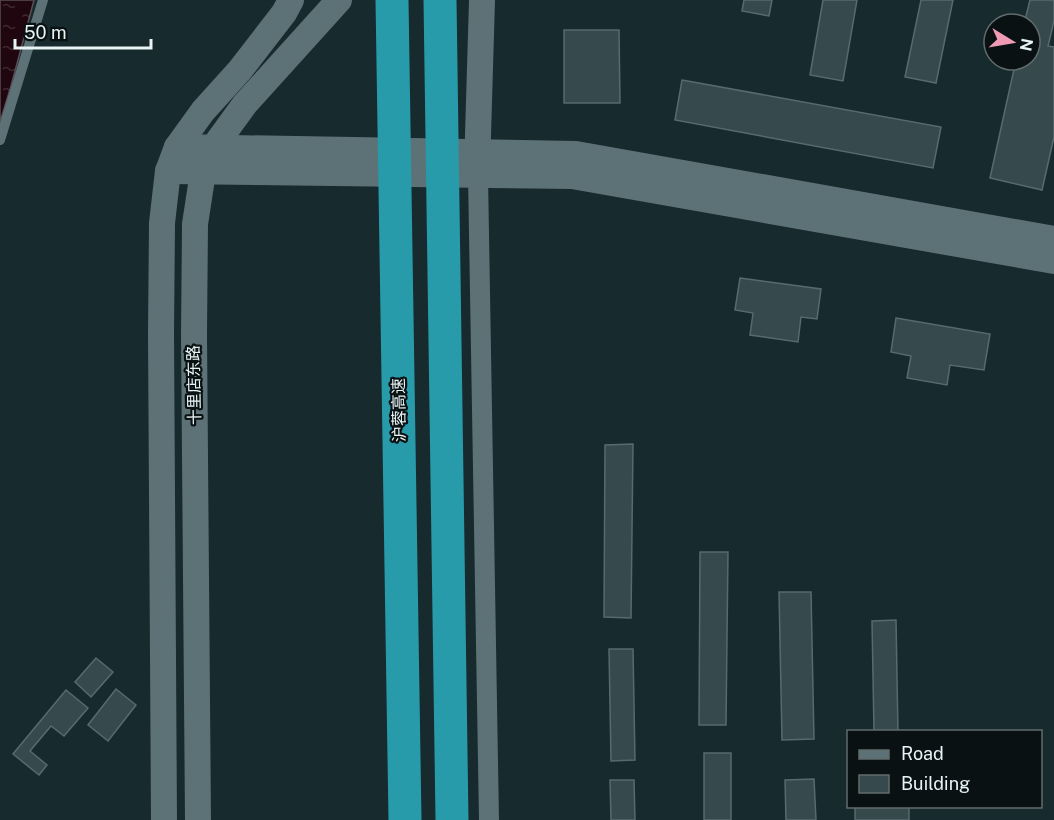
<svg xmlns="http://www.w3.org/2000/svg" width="1054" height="820" viewBox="0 0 1054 820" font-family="'Public Sans','Noto Sans SC',sans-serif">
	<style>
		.water { fill: url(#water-ripples); stroke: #5b4d54; stroke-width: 1.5 }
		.building { fill: #364a4d; stroke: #576b6f; stroke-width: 1.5 }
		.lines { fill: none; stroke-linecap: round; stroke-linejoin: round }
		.service { stroke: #5d7276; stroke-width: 10 }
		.minor { stroke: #5d7276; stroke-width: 20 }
		.tertiary { stroke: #5d7276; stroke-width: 26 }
		.motorway { stroke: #289bab; stroke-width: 33 }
		.labels { text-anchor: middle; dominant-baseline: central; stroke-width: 4.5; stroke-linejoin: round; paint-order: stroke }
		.street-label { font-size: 16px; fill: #e8f4f6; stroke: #091112 }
	</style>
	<defs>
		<pattern id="water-ripples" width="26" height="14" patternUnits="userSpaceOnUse" patternTransform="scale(1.5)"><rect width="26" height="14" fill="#1f060f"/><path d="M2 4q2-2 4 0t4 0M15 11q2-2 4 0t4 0" fill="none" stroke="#402b33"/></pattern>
	</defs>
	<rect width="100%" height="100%" fill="#172a2d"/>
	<path class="water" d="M 0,0 L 34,0 L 11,86 L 0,122 Z"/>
	<g class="building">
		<path d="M 744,0 L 772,0 L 769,16 L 742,11 Z"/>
		<path d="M 823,0 L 857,0 L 843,81 L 810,75 Z"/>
		<path d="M 921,0 L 953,0 L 936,83 L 905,77 Z"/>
		<path d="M 1030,0 L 1054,0 L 1054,21 L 1048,46 L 1054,47 L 1054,137 L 1042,190 L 990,178 L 1016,60 L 1030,60 L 1030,24 L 1024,24 Z"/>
		<path d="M 564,30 L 619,30 L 620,103 L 564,103 Z"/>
		<path d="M 682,80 L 941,127 L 933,168 L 675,120 Z"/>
		<path d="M 740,278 L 821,289 L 817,319 L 801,317 L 798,342 L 750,335 L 753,313 L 735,310 Z"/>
		<path d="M 896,318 L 990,334 L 984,370 L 950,365 L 947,385 L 907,378 L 911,356 L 891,352 Z"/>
		<path d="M 633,444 L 631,618 L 604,617 L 605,445 Z"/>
		<path d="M 700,552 L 728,552 L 726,725 L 699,725 Z"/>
		<path d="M 779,592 L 811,592 L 814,739 L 782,740 Z"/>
		<path d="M 896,620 L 898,732 L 874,732 L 872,621 Z"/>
		<path d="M 609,649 L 633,649 L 635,760 L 611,761 Z"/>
		<path d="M 96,658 L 113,672 L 91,697 L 75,682 Z"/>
		<path d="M 116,689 L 136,705 L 108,741 L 88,725 Z"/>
		<path d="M 66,690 L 88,708 L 64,736 L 51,726 L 30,751 L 47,765 L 39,775 L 13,754 Z"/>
		<rect x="704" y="753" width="27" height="67"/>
		<path d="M 814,779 L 816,820 L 786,820 L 785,780 Z"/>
		<path d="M 610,780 L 634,780 L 635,820 L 611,820 Z"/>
		<rect x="855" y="806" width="54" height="14"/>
	</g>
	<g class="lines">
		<path class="service" d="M 0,140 L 43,0"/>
		<path class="minor" d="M 478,175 L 489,820"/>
		<g class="tertiary">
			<path d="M 177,147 L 576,154 L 1054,239"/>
			<path d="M 477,169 L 482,0"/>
			<path d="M 168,171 L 572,176 L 1054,261"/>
			<path d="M 164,820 L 161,333 L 162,223 L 168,171 L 177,147 L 203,111 L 240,70 L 284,13 L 291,0"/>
			<path d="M 198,820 L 194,335 L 195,224 L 203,172 L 213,148 L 245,104 L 339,0"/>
		</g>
		<g class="motorway">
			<path d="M 392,0 L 405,820"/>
			<path d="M 440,0 L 452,820"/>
		</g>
	</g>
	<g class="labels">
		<g class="street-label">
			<text transform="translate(194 385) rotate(-91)">十里店东路</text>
			<text transform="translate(399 410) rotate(-91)">沪蓉高速</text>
		</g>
	</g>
	<rect x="847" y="730" width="195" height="78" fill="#091112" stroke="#626c6d" stroke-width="1.5"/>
	<rect x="859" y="750" width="30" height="9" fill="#5d7276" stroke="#626c6d" stroke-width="1.5"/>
	<text x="901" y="760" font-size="18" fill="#e8f4f6">Road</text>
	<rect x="859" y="775" width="30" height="18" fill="#364a4d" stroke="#626c6d" stroke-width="1.5"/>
	<text x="901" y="790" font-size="18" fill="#e8f4f6">Building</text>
	<g transform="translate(1012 42) rotate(101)"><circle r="28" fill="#091112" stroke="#626c6d" stroke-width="1.5"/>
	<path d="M0-4.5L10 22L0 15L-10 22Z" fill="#f09ab6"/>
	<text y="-9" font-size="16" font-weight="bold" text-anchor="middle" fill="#e8f4f6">N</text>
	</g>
	<path d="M15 39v9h136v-9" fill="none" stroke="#e8f4f6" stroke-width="3"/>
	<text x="24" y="39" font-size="18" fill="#e8f4f6" stroke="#091112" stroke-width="4.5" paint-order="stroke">50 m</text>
</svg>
